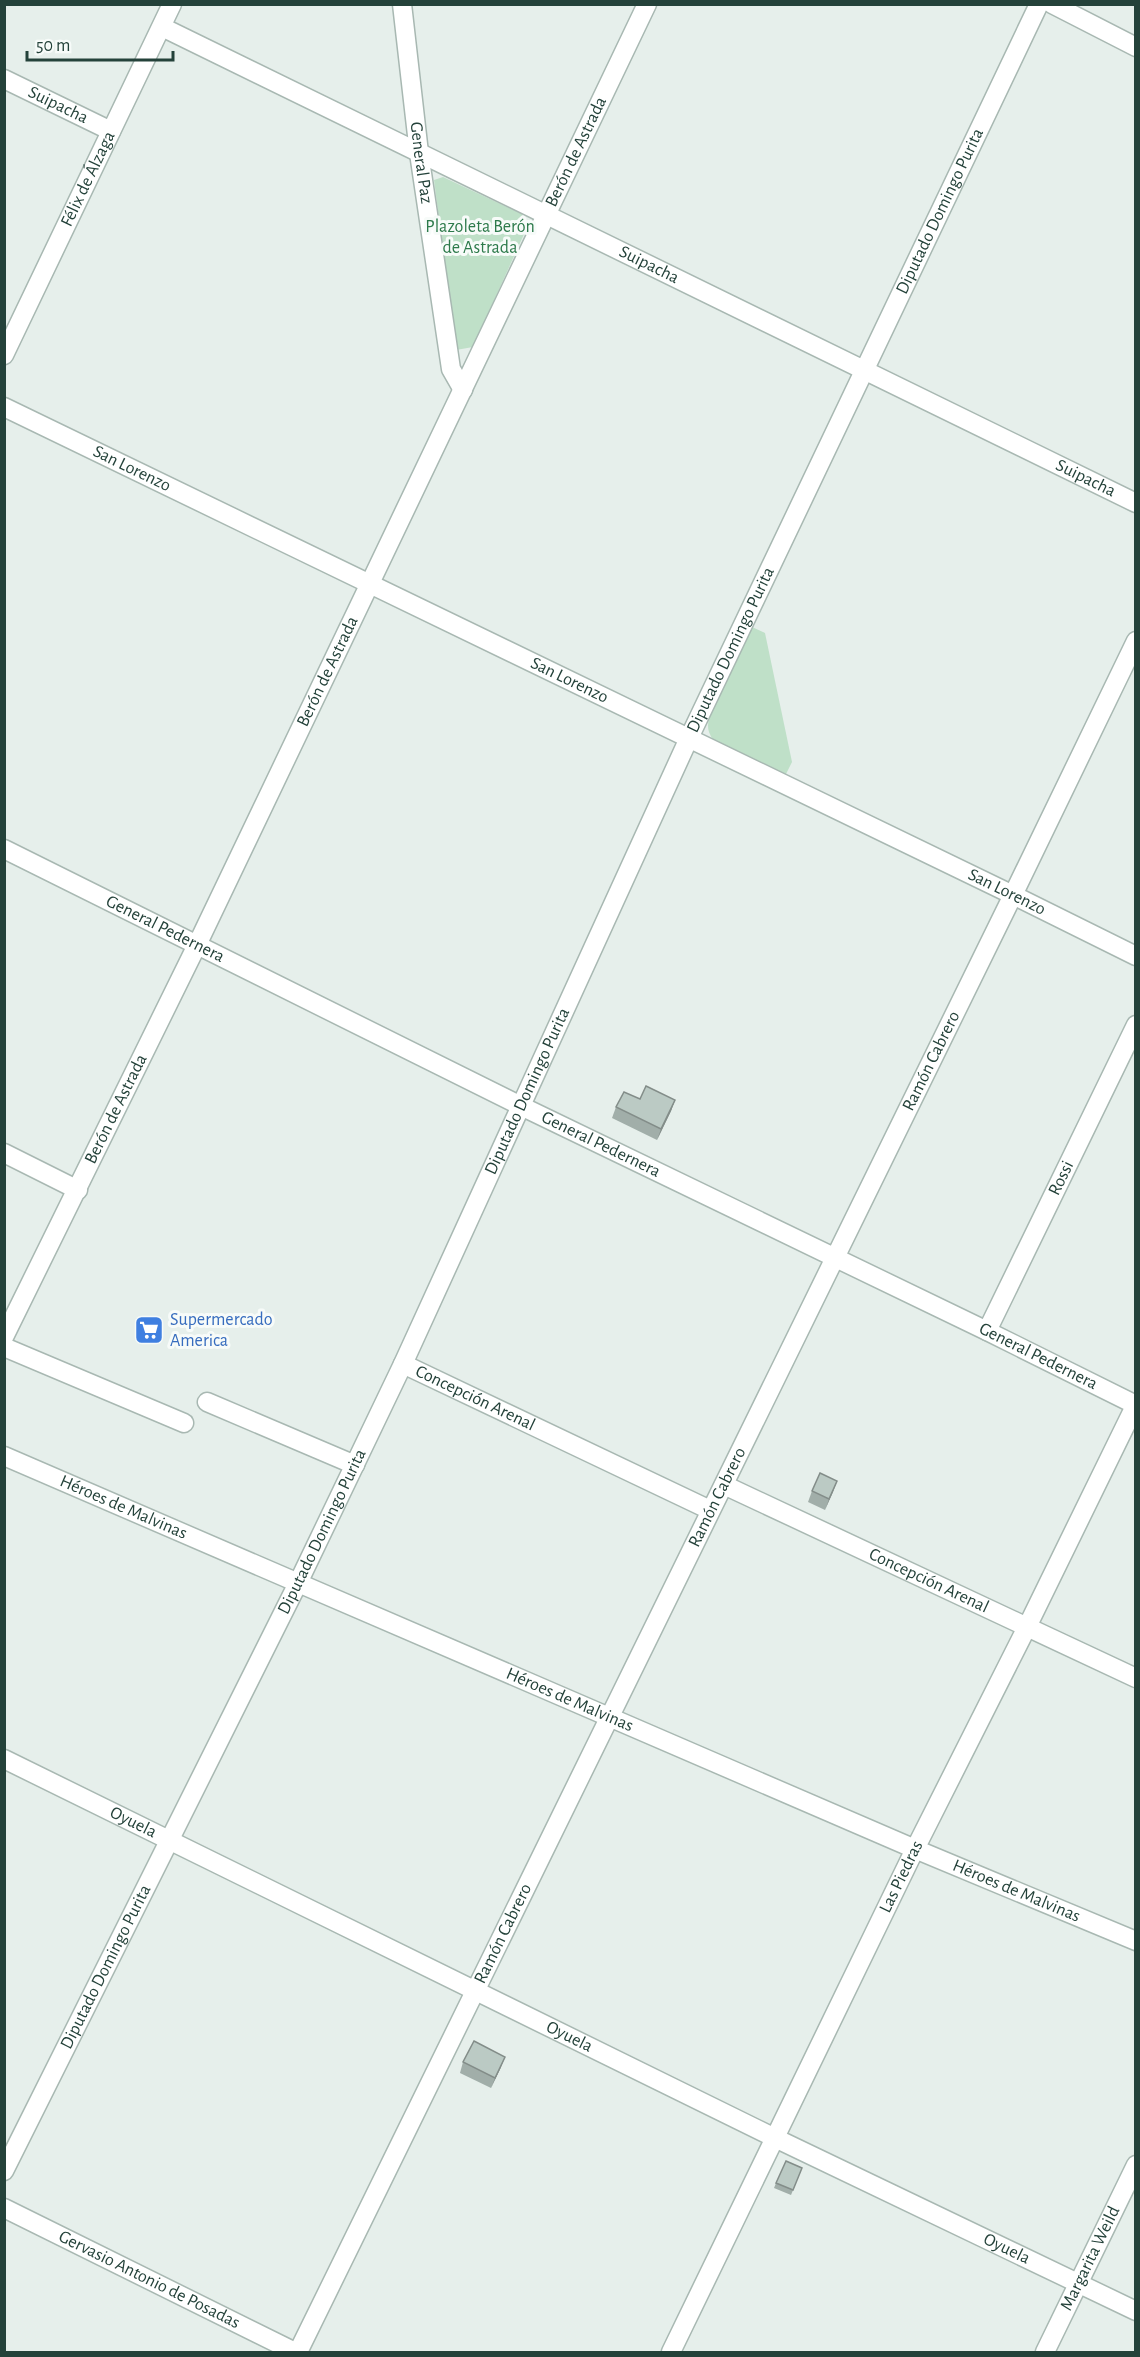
<svg xmlns="http://www.w3.org/2000/svg" width="1140" height="2357" viewBox="0 0 1140 2357" font-family="'Alegreya Sans',sans-serif">
	<style>
		.green { fill: #bfe0c8 }
		.lines { fill: none; stroke-linecap: round; stroke-linejoin: round }
		.minor-casing { stroke: #a8b8b2; stroke-width: 21 }
		.minor { stroke: #fff; stroke-width: 18 }
		.wall { fill: #a1aea9 }
		.shaded-wall { fill: #838d89 }
		.building { fill: #bbcac4; stroke: #838d89; stroke-width: 1.5 }
		.labels { text-anchor: middle; dominant-baseline: central; stroke-width: 6; stroke-linejoin: round; paint-order: stroke }
		.street-label { font-size: 18px; fill: #24423a; stroke: #f7fbf9 }
		.park-label { font-size: 18px; fill: #2d7a4b; stroke: #f7fbf9 }
		.shop-label { font-size: 18px; fill: #366cbe; stroke: #f7fbf9; text-anchor: start }
	</style>
	<rect width="100%" height="100%" fill="#e6efeb"/>
	<g class="green">
		<path d="M 443,177 L 522,214 L 525,232 L 473,347 L 456,350 L 434,180 Z"/>
		<path d="M 752,627 L 765,633 L 792,762 L 785,776 L 713,740 C 707,731 707,725 710,715 Z"/>
	</g>
	<g class="lines">
		<g class="minor-casing">
			<g id="minor">
				<path id="s1" d="M 402,4 L 419,153 L 451,369 L 463,390"/>
				<path d="M 1052,4 L 1136,47"/>
				<path id="s2" d="M 162,27 L 1136,503"/>
				<path id="s3" d="M 4,79 L 111,131"/>
				<path id="s4" d="M 4,355 L 172,4"/>
				<path id="s5" d="M 4,407 L 1013,895 L 1136,956"/>
				<path id="s6" d="M 4,849 L 523,1107 L 987,1331 L 1136,1405"/>
				<path d="M 4,1153 L 78,1190"/>
				<path id="s7" d="M 987,1331 L 1136,1025"/>
				<path id="s8" d="M 4,1337 L 197,945 L 647,4"/>
				<path d="M 4,1347 L 184,1423"/>
				<path id="s9" d="M 403,1364 L 710,1510"/>
				<path d="M 207,1402 L 355,1465"/>
				<path id="s10" d="M 4,1456 L 915,1849 L 1136,1941"/>
				<path id="s11" d="M 724,1485 L 1136,1678"/>
				<path id="s12" d="M 4,1759 L 775,2138 L 1136,2311"/>
				<path id="s13" d="M 4,2171 L 298,1583 L 403,1364 L 689,738 L 1039,4"/>
				<path id="s14" d="M 4,2208 L 295,2352"/>
				<path id="s15" d="M 298,2352 L 1013,895 L 1136,641"/>
				<path id="s16" d="M 671,2352 L 915,1849 L 1027,1627 L 1136,1404"/>
				<path id="s17" d="M 1045,2352 L 1136,2165"/>
			</g>
		</g>
		<use href="#minor" class="minor"/>
	</g>
	<g class="wall">
		<path d="M 640,1099 L 675,1100 L 671,1111 L 657,1140 L 612,1118 L 616,1107 Z"/>
		<path d="M 837,1481 L 825,1510 L 808,1502 L 812,1491 Z"/>
		<path d="M 463,2062 L 501,2067 L 491,2088 L 460,2073 Z"/>
		<path d="M 802,2168 L 791,2195 L 774,2188 L 776,2183 Z"/>
	</g>
	<g class="shaded-wall">
		<path d="M 675,1100 L 671,1111 L 657,1140 L 661,1129 Z"/>
		<path d="M 837,1481 L 833,1492 L 825,1510 L 829,1499 Z"/>
		<path d="M 505,2057 L 501,2067 L 491,2088 L 495,2078 Z"/>
	</g>
	<g class="building">
		<path d="M 646,1086 L 675,1100 L 661,1129 L 616,1107 L 624,1092 L 640,1099 Z"/>
		<path d="M 820,1473 L 837,1481 L 829,1499 L 812,1491 Z"/>
		<path d="M 474,2041 L 505,2057 L 495,2078 L 463,2062 Z"/>
		<path d="M 786,2161 L 802,2168 L 793,2190 L 776,2183 Z"/>
	</g>
	<defs>
		<g id="supermarket-square" transform="scale(1.5)"><rect x="-9" y="-9" width="18" height="18" rx="4" fill="#3f7fe0" stroke="#f7fbf9"/><path d="M-6-5.5h2.5l.6 2H6L4.5 2H-2.5L-4.4-4H-6ZM-1.5 3.2a1.3 1.3 0 1 0 .1 0ZM3 3.2a1.3 1.3 0 1 0 .1 0Z" fill="#fff"/></g>
	</defs>
	<g fill-rule="evenodd">
		<use href="#supermarket-square" x="149" y="1330"/>
	</g>
	<g class="labels">
		<g class="street-label">
			<text stroke="none"><textPath href="#s3" startOffset="60">Suipacha</textPath></text>
			<text stroke="none"><textPath href="#s8" startOffset="1316">Berón de Astrada</textPath></text>
			<text stroke="none"><textPath href="#s1" startOffset="160">General Paz</textPath></text>
			<text stroke="none"><textPath href="#s4" startOffset="195">Félix de Álzaga</textPath></text>
			<text stroke="none"><textPath href="#s13" startOffset="2172">Diputado Domingo Purita</textPath></text>
			<text stroke="none"><textPath href="#s2" startOffset="542">Suipacha</textPath></text>
			<text stroke="none"><textPath href="#s5" startOffset="142">San Lorenzo</textPath></text>
			<text stroke="none"><textPath href="#s2" startOffset="1028">Suipacha</textPath></text>
			<text stroke="none"><textPath href="#s13" startOffset="1686">Diputado Domingo Purita</textPath></text>
			<text stroke="none"><textPath href="#s8" startOffset="740">Berón de Astrada</textPath></text>
			<text stroke="none"><textPath href="#s5" startOffset="628">San Lorenzo</textPath></text>
			<text stroke="none"><textPath href="#s5" startOffset="1114">San Lorenzo</textPath></text>
			<text stroke="none"><textPath href="#s6" startOffset="180">General Pedernera</textPath></text>
			<text stroke="none"><textPath href="#s15" startOffset="1438">Ramón Cabrero</textPath></text>
			<text stroke="none"><textPath href="#s13" startOffset="1200">Diputado Domingo Purita</textPath></text>
			<text stroke="none"><textPath href="#s8" startOffset="254">Berón de Astrada</textPath></text>
			<text stroke="none"><textPath href="#s6" startOffset="666">General Pedernera</textPath></text>
			<text stroke="none"><textPath href="#s7" startOffset="170">Rossi</textPath></text>
			<text stroke="none"><textPath href="#s6" startOffset="1152">General Pedernera</textPath></text>
			<text stroke="none"><textPath href="#s9" startOffset="80">Concepción Arenal</textPath></text>
			<text stroke="none"><textPath href="#s15" startOffset="952">Ramón Cabrero</textPath></text>
			<text stroke="none"><textPath href="#s10" startOffset="130">Héroes de Malvinas</textPath></text>
			<text stroke="none"><textPath href="#s13" startOffset="714">Diputado Domingo Purita</textPath></text>
			<text stroke="none"><textPath href="#s11" startOffset="226">Concepción Arenal</textPath></text>
			<text stroke="none"><textPath href="#s10" startOffset="616">Héroes de Malvinas</textPath></text>
			<text stroke="none"><textPath href="#s12" startOffset="144">Oyuela</textPath></text>
			<text stroke="none"><textPath href="#s16" startOffset="528">Las Piedras</textPath></text>
			<text stroke="none"><textPath href="#s10" startOffset="1102">Héroes de Malvinas</textPath></text>
			<text stroke="none"><textPath href="#s15" startOffset="466">Ramón Cabrero</textPath></text>
			<text stroke="none"><textPath href="#s13" startOffset="228">Diputado Domingo Purita</textPath></text>
			<text stroke="none"><textPath href="#s12" startOffset="630">Oyuela</textPath></text>
			<text stroke="none"><textPath href="#s12" startOffset="1116">Oyuela</textPath></text>
			<text stroke="none"><textPath href="#s17" startOffset="104">Margarita Weild</textPath></text>
			<text stroke="none"><textPath href="#s14" startOffset="162">Gervasio Antonio de Posadas</textPath></text>
		</g>
		<g class="park-label">
			<text x="480" y="227">Plazoleta Berón<tspan x="480" dy="21">de Astrada</tspan></text>
		</g>
		<g class="shop-label">
			<text x="170" y="1320">Supermercado<tspan x="170" dy="21">America</tspan></text>
		</g>
	</g>
	<rect width="1140" height="2357" fill="none" stroke="#24423a" stroke-width="12"/>
	<path d="M27 51v9h146v-9" fill="none" stroke="#24423a" stroke-width="3"/>
	<text x="36" y="51" font-size="18" fill="#24423a" stroke="#f7fbf9" stroke-width="4.5" paint-order="stroke">50 m</text>
</svg>
